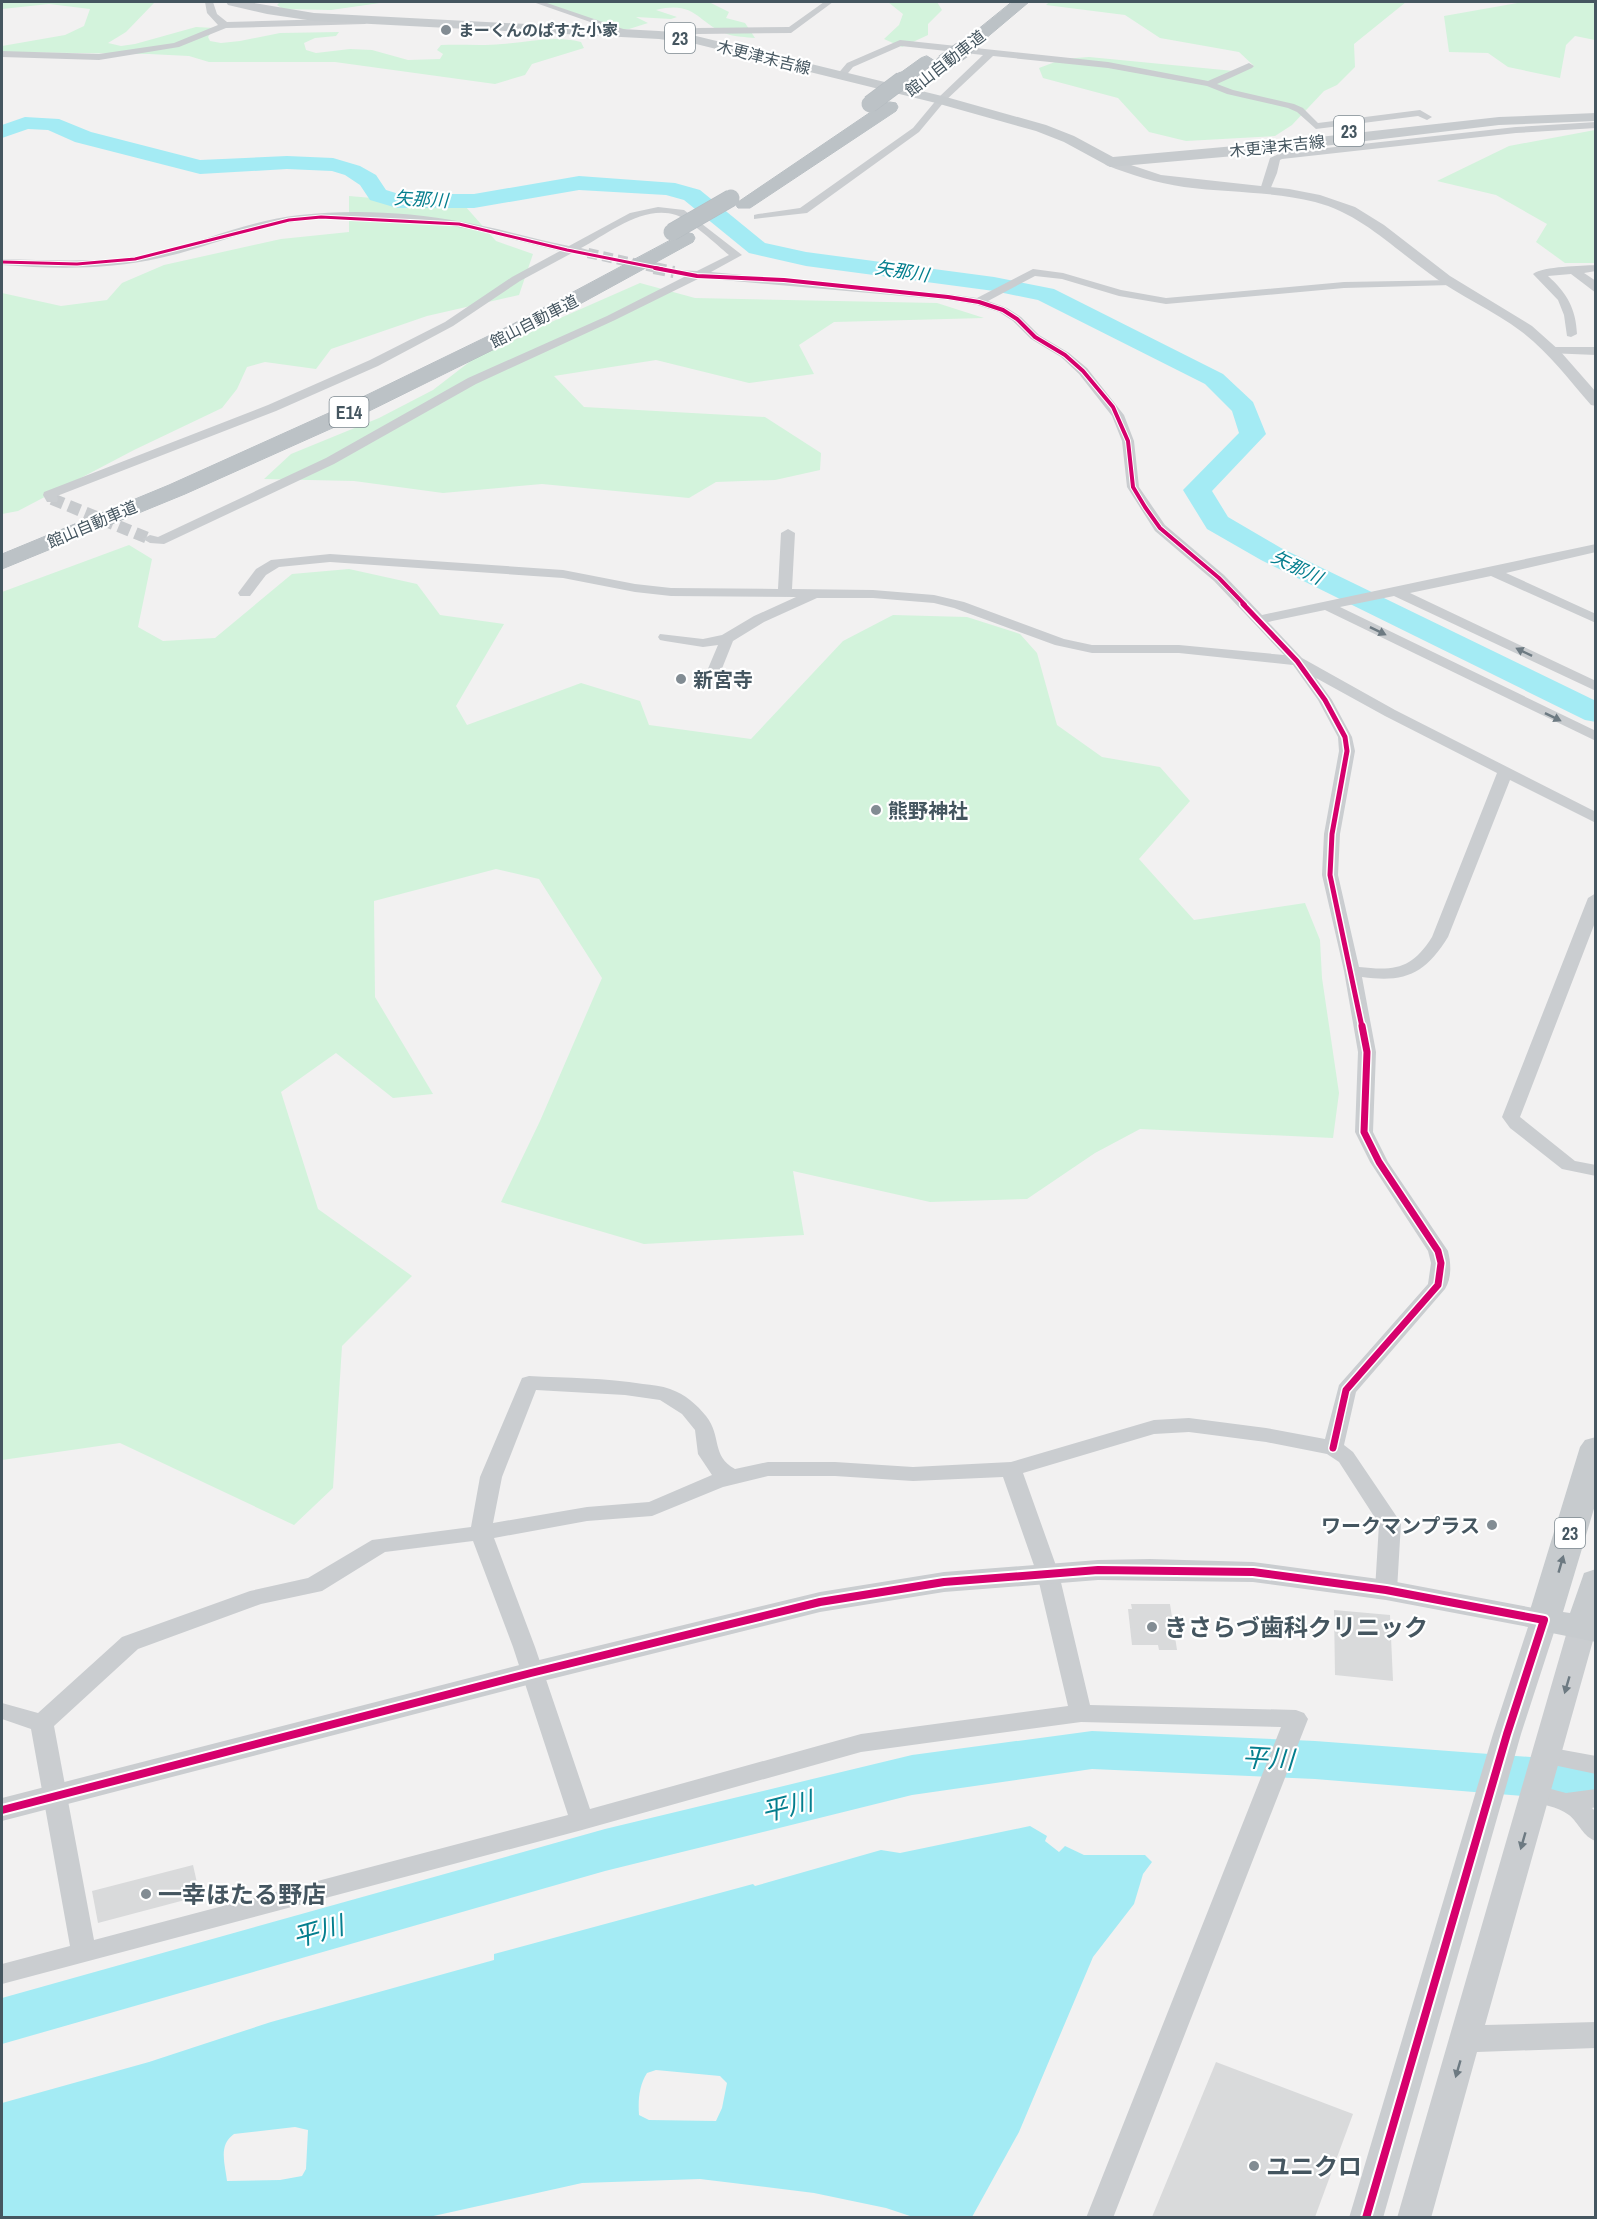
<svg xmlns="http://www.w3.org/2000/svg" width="1597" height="2219" viewBox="0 0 1597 2219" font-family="'Archivo Narrow','Noto Sans JP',sans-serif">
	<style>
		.green { fill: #d3f3dc }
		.water { fill: #a4ebf4; fill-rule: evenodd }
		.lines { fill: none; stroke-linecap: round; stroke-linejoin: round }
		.river { fill: #a4ebf4; fill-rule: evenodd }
		.building { fill: #d9dadb }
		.minor-tunnel-far1 { stroke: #c7cacd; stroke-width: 10; stroke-dasharray: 10 5; stroke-linecap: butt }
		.minor-tunnel { stroke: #c7cacd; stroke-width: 12; stroke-dasharray: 12 6; stroke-linecap: butt }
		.motorway-casing { stroke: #b5bcc1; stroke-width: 1 }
		.minor { fill: #cacdd0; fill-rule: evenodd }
		.tertiary { fill: #cacdd0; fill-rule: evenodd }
		.primary { fill: #c7cbce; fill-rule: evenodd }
		.motorway { fill: #bcc2c6; fill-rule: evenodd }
		.motorway-bridge-casing { stroke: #b5bcc1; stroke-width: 18; stroke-linecap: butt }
		.motorway-bridge { stroke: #bcc2c6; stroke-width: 17 }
		.cycleway-far4-casing { stroke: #fff; stroke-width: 5 }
		.cycleway-far3-casing { stroke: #fff; stroke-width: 6 }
		.cycleway-far2-casing { stroke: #fff; stroke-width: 8 }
		.cycleway-far1-casing { stroke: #fff; stroke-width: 10 }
		.cycleway-casing { stroke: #fff; stroke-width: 12 }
		.cycleway-far4 { stroke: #d6006c; stroke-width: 3 }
		.cycleway-far3 { stroke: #d6006c; stroke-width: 4 }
		.cycleway-far2 { stroke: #d6006c; stroke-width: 5 }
		.cycleway-far1 { stroke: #d6006c; stroke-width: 7 }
		.cycleway { stroke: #d6006c; stroke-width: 8 }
		.oneway { fill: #6d7a82 }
		.oneway2 { fill: #6c7981 }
		.poi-dot { fill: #828c93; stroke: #fff; stroke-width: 2 }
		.labels { text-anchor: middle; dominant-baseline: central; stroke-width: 4.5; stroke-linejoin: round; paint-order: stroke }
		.far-poi-label { font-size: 16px; font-weight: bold; fill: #455660; stroke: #fff; text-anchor: start }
		.far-street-label { font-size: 16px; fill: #455660; stroke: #fff }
		.shield { fill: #fff; stroke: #7d8990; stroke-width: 1.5 }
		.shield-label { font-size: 18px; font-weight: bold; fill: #455660 }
		.far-water-label { font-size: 18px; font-style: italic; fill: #047e8e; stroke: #fff }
		.poi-label { font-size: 20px; font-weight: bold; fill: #455660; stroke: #fff; text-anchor: start }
		.near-poi-label { font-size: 24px; font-weight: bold; fill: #455660; stroke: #fff; text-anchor: start }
		.near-water-label { font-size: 26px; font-style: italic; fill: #047e8e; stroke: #fff }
	</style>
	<rect width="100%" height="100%" fill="#f2f1f1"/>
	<g class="green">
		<path d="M 2,2 L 154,3 L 126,32 L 108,43 L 121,46 L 135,44 L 196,27 L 214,28 L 208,37 L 210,41 L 221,43 L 240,41 L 280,33 L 339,32 L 336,36 L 315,38 L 304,43 L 306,50 L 316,53 L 350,49 L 372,50 L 408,60 L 440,59 L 443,54 L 437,50 L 441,45 C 461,44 482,46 502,44 C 529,42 554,35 581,42 L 584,48 L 532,64 L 525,75 L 495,84 L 335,62 L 209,62 L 189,56 L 149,54 L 2,52 L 2,46 L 65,35 L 84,26 L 90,9 L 49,4 L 2,9 Z"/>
		<path d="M 280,2 L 387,2 L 331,10 L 283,9 L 277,5 Z"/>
		<path d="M 537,2 L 709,2 L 729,12 L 726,18 L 745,23 L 755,38 C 746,37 735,37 727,34 C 697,23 696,0 656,10 L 677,17 L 671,19 L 636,17 L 648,23 L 629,29 L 612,29 Z"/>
		<path d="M 888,2 L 937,2 L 942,10 L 928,24 L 928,35 L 902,47 L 884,39 L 899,25 L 903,14 Z"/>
		<path d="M 1049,2 L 1406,2 L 1354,44 L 1355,67 L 1337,85 L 1324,91 L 1292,125 L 1275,136 L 1186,141 L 1149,132 L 1118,98 L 1043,78 L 1039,68 L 1063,59 L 1089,57 L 1234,71 L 1254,66 L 1239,52 L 1160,38 L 1125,15 L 1046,5 Z"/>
		<path d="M 1523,2 L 1595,2 L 1595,40 L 1575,36 L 1566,45 L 1560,78 L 1508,67 L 1488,53 L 1449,52 L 1444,16 Z"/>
		<path d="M 1595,130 L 1595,263 L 1565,263 L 1536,242 L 1547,224 L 1496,195 L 1437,181 L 1509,146 Z"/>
		<path d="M 349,196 L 465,206 L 496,241 L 533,254 L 519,295 L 427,316 L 331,349 L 316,369 L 265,362 L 247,367 L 237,389 L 222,408 L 134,450 L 18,511 L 2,514 L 2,293 L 61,306 L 107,300 L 122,283 L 164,265 L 281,239 L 349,232 Z"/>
		<path d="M 640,283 L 695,298 L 937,303 L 984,318 L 834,322 L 799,345 L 814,374 L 749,383 L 656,360 L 554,376 L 584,407 L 765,417 L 821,453 L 820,470 L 775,480 L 716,482 L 689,498 L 542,484 L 443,493 L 354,481 L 264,479 L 291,454 L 379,418 L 433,390 L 481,353 Z"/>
		<path d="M 129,545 L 152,559 L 138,627 L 163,641 L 215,638 L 292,574 L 349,569 L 417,584 L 440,615 L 504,624 L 456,706 L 467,725 L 581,683 L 640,701 L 649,725 L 751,739 L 843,641 L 893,615 L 967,617 L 1020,634 L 1037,653 L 1057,725 L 1102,757 L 1160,767 L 1190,801 L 1139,859 L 1194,920 L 1305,903 L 1320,940 L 1322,978 L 1339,1093 L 1333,1138 L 1140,1129 L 1095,1153 L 1027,1199 L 930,1202 L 793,1171 L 804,1235 L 644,1244 L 501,1202 L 540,1121 L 602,978 L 539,879 L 496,869 L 374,901 L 375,997 L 433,1094 L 393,1098 L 336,1053 L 281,1092 L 318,1209 L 412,1276 L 342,1346 L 333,1488 L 294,1525 L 120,1443 L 2,1460 L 2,592 Z"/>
	</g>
	<path class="water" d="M 1030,1826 L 1047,1836 L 1045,1841 L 1059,1852 L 1065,1846 L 1084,1855 L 1145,1855 L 1152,1862 L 1143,1874 L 1134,1904 L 1093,1957 L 1019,2132 L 972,2217 L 913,2217 L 886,2208 L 814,2193 L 700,2179 L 582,2183 L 429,2217 L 2,2217 L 2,2103 L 149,2062 L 271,2022 L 494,1960 L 494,1954 L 753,1884 L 755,1886 L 881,1850 L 900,1853 ZM 656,2070 L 720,2076 L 727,2083 L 722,2108 L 716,2121 L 649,2120 L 639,2115 C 638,2101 639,2085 647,2073 ZM 295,2127 L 308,2130 L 306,2169 L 302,2176 L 280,2180 L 227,2181 C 225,2164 218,2145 234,2134 Z"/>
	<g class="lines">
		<g class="river">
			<path d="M 25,117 L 59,119 L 91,132 L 200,160 L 287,156 L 333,158 L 360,166 L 376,175 L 386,190 L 399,194 L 474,194 L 579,176 L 675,183 L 700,190 L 765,243 L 806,252 L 994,277 L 1054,289 L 1223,374 L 1253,402 L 1266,434 L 1212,491 L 1228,517 L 1281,548 L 1596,701 L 1596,722 L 1585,720 L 1261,560 L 1207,529 L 1183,490 L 1239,433 L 1232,411 L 1205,384 L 1038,300 L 994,291 L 806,266 L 749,253 L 684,200 L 666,195 L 579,190 L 474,208 L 397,208 L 370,200 L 360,185 L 345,175 L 332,171 L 287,169 L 200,174 L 75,142 L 48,130 L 28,129 L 2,138 L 2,125 Z"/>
			<path d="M 1092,1731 L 1315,1741 L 1596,1762 L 1596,1802 L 1315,1779 L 1092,1769 L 912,1795 L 605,1871 L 2,2044 L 2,1998 L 605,1829 L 912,1755 Z"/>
		</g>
	</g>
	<g class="building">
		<path d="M 1131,1604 L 1170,1604 L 1177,1650 L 1159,1650 L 1158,1645 L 1132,1645 L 1128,1609 L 1132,1609 Z"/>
		<path d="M 1334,1610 L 1390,1615 L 1393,1681 L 1335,1675 Z"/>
		<path d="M 193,1865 L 200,1896 L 98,1923 L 92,1891 Z"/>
		<path d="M 1216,2062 L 1353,2114 L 1315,2217 L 1152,2217 Z"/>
	</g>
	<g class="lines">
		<path class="minor-tunnel-far1" d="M 588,253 L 661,269"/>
		<g class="minor-tunnel">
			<path d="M 654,268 L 674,272"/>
			<path d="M 52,499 L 150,539"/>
		</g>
		<g class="motorway-casing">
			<g id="motorway">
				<path d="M 1012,2 L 1029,2 L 972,50 L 960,50 L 958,47 L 960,44 Z"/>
				<path d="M 927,56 L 935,61 L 933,64 L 908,84 L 896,84 L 894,80 L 896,76 L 921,58 Z"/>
				<path d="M 890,102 L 896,103 L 898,107 L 896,111 L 750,208 L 738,208 L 735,204 L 884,103 Z"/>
				<path d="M 686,232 L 693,234 L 695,238 L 693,242 L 527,333 L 357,417 L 185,494 L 2,569 L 2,554 L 169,485 L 342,407 L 513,324 Z"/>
			</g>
		</g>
		<g class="minor">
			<path d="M 205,2 L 213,2 L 217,14 L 227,22 L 365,18 L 369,21 L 365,24 L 226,28 L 179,47 L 99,60 L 2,57 L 2,51 L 99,54 L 174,43 L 218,25 L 207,13 Z"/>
			<path d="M 533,2 L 544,2 L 641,35 L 633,37 Z"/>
			<path d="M 824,2 L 833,2 L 791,33 L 698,34 L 659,38 L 654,35 L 659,32 L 698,28 L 789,27 Z"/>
			<path d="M 900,40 L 1108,62 L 1208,81 L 1249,63 L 1254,66 L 1252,68 L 1217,84 L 1233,90 L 1294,104 L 1303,108 L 1318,123 L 1420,110 L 1432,117 L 1427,120 L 1418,116 L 1316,129 L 1297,112 L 1288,108 L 1227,94 L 1207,86 L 1108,68 L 993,56 L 944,102 L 919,132 L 807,213 L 754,219 L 754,215 L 758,214 L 800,208 L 913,128 L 938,98 L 983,55 L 901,46 L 853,67 L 844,78 L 836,76 L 847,63 Z"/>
			<path d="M 1596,122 L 1596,128 L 1516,133 L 1282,159 L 1280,160 L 1277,173 L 1269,192 L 1260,190 L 1270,158 L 1281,153 L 1516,127 Z"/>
			<path d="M 658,207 L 684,210 L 742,255 L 711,272 L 948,294 L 977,298 L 1033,269 L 1063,273 L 1121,290 L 1166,298 L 1344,282 L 1455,280 L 1455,284 L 1451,285 L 1344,288 L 1166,304 L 1119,296 L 1062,279 L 1035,276 L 988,301 L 1007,308 L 1021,317 L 1039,335 L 1069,353 L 1087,368 L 1124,415 L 1134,441 L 1139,487 L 1165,525 L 1224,575 L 1262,615 L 1596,544 L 1596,552 L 1506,573 L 1596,614 L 1596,623 L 1491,576 L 1410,593 L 1596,681 L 1596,691 L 1394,596 L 1340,607 L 1596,731 L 1596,741 L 1325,610 L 1268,622 L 1302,658 L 1395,710 L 1596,812 L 1596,823 L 1510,780 L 1448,937 C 1425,974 1405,983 1362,977 L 1376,1052 L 1373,1132 L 1388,1162 L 1448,1251 C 1451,1263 1452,1278 1445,1289 L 1356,1392 L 1344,1445 L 1353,1452 L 1401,1523 L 1397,1590 L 1394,1596 L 1386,1598 L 1378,1596 L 1375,1590 L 1379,1524 L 1339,1462 L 1327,1454 L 1266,1442 L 1189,1432 L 1154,1434 L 1023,1473 L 1059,1574 L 1090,1705 L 1296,1710 L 1304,1713 L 1308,1719 L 1113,2218 L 1086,2218 L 1281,1727 L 1081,1722 L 861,1752 L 582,1830 L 2,1984 L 2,1964 L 70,1946 L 31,1729 L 2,1719 L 2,1703 L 38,1713 L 122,1637 L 250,1591 L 308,1578 L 372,1540 L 471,1527 L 480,1477 L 522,1378 L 529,1376 C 567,1378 606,1378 643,1384 C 652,1385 662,1386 670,1389 C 685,1394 697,1405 706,1416 C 722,1436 711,1456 735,1469 L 768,1462 L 835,1462 L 913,1467 L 1011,1462 L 1154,1420 L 1189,1418 L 1266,1428 L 1325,1439 L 1339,1385 L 1428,1284 L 1431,1263 L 1428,1251 L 1370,1162 L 1355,1132 L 1358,1052 L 1344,971 L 1322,875 L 1324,834 L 1339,751 L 1338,737 L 1318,700 L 1293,665 L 1179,653 L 1092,653 L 1055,645 L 954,608 L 934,603 L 873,598 L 817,598 L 764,622 L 733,641 L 721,671 L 714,675 L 707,671 L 718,645 L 703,647 L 665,641 L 660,640 L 658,637 L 660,634 L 703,639 L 722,635 L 754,616 L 796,597 L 671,596 L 635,592 L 563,578 L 330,562 L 279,567 L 266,575 L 250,596 L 240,596 L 238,593 L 256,569 L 271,560 L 330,554 L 563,570 L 635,584 L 671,588 L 778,589 L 781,533 L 788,529 L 795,533 L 792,589 L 873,590 L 934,595 L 964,602 L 1064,639 L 1092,645 L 1179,645 L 1284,655 L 1214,581 L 1155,531 L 1127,487 L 1122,441 L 1112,416 L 1079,374 L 1061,357 L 1031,339 L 1013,321 L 999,312 L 977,305 L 948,300 L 700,278 L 615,320 L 476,384 L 334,464 L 164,544 L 150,543 L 143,539 L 150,535 L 158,537 L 326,458 L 468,378 L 607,316 L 686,276 L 670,274 L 670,270 L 697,271 L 729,255 C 717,245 689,219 676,215 C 644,204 607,234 581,248 L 592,251 L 592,255 L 572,253 L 520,281 L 453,326 L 378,366 L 276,411 L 57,496 L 58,499 L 57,502 L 47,502 L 43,495 L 44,492 L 268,405 L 370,360 L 445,322 L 512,277 L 560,251 C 527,244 495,234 463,228 C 410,218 353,215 300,221 C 251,227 207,248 160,258 C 108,270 54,269 2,265 L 2,259 C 54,260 107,264 160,252 C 207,240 251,220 300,215 C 353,209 410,212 463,222 C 498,228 533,239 569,246 L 630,213 ZM 1316,678 L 1385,716 L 1497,773 L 1432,937 C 1412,969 1395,971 1359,967 L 1338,875 L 1340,834 L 1355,751 L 1352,737 L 1332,700 ZM 536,1390 L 625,1395 L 660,1400 L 682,1414 L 695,1430 L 698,1454 L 712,1475 L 649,1502 L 587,1507 L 493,1523 L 502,1477 ZM 768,1476 L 835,1476 L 913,1481 L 1003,1477 L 1037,1574 L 1068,1706 L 861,1734 L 590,1809 L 535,1647 L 494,1538 L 587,1521 L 652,1516 L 723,1487 ZM 473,1541 L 513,1647 L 568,1815 L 94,1940 L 54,1726 L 138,1649 L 261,1604 L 322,1591 L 385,1552 Z"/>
			<path d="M 1596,265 L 1596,271 L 1584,273 L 1596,281 L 1596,293 L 1571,274 L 1548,276 C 1567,293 1576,309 1577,334 L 1571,337 L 1567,336 L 1564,315 L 1558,300 L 1533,274 C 1544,266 1581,266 1596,265 Z"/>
			<path d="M 1552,347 L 1596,347 L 1596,355 L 1548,353 L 1548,349 Z"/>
			<path d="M 1596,893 L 1596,920 L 1520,1117 L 1575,1161 L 1596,1165 L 1596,1176 L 1562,1169 L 1510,1128 L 1502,1117 L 1588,898 Z"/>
			<path d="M 1547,1747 L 1596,1756 L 1596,1774 L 1539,1762 L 1535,1756 L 1539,1750 Z"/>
			<path d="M 1536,1785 L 1566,1793 L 1596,1789 L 1596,1807 L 1592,1808 L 1596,1812 L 1596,1841 C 1583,1837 1579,1823 1569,1815 C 1557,1806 1541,1805 1528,1800 L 1524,1794 L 1528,1788 Z"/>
		</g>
		<g class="tertiary">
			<path d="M 1110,158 L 1161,175 L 1289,189 L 1320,195 L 1355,207 L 1384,225 L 1450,276 L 1532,326 L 1560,351 L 1596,392 L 1596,406 L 1591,405 C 1569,380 1549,353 1522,332 C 1493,310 1459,296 1430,274 C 1392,247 1361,214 1315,202 C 1272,191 1228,193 1184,187 C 1157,183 1131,175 1106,165 L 1104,162 L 1106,159 Z"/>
			<path d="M 1150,1559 L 1253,1562 L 1386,1580 L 1544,1610 L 1554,1613 L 1558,1620 L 1521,1734 L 1383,2218 L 1349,2218 L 1493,1734 L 1528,1627 L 1386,1600 L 1253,1582 L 1098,1580 L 944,1592 L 820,1612 L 531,1684 L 2,1821 L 2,1798 L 531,1662 L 820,1592 L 944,1572 L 1098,1560 Z"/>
			<path d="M 1582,1618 L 1592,1621 L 1596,1630 L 1485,2025 L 1596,2022 L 1596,2048 L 1477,2052 L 1431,2218 L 1397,2218 L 1568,1628 L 1572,1621 Z"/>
		</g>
		<g class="primary">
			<path d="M 226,2 L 248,2 L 314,13 L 659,31 L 696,36 L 946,97 L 1046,125 L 1074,136 L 1113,157 L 1257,144 L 1499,117 L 1596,113 L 1596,121 L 1499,125 L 1257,154 L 1110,167 L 1064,142 L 1036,131 L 936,103 L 696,44 L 659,39 L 314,21 L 267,14 L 228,5 Z"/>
			<path d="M 1596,1437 L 1596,1502 L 1563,1612 L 1570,1613 L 1584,1573 L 1596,1569 L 1596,1642 L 1532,1629 L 1527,1620 L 1580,1447 L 1585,1440 Z"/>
		</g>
		<use href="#motorway" class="motorway"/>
		<g class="motorway-bridge-casing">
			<g id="motorway-bridge">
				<path d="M 944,63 L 966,47"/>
				<path d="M 870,104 L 902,80"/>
				<path d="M 672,232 L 731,198"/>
			</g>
		</g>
		<use href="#motorway-bridge" class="motorway-bridge"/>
		<g class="cycleway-far4-casing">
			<path id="cycleway-far4" d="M 2,262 L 77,264 L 135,259 L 289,220 L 321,217 L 459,224 L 567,250 L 662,269"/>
		</g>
		<g class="cycleway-far3-casing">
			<path id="cycleway-far3" d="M 655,268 L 697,276 L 784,280 L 948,297 L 979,302 L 1003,310 L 1017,319 L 1035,337 L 1065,355 L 1083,371 L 1113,407 L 1128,441 L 1133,487 L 1145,507 L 1160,528 L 1219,578 L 1245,605"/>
		</g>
		<g class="cycleway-far2-casing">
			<path id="cycleway-far2" d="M 1243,604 L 1297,661 L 1325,700 L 1345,737 L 1347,751 L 1332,834 L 1330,875 L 1362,1027"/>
		</g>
		<g class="cycleway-far1-casing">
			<path id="cycleway-far1" d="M 1333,1448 L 1346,1390 L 1438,1285 L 1441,1263 L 1438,1251 L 1379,1162 L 1364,1132 L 1367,1052 L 1362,1026"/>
		</g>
		<g class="cycleway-casing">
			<path id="cycleway" d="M 2,1810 L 531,1673 L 820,1602 L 944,1582 L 1098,1570 L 1253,1572 L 1386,1590 L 1544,1620 L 1507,1734 L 1366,2218"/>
		</g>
		<use href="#cycleway-far4" class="cycleway-far4"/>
		<use href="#cycleway-far3" class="cycleway-far3"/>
		<use href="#cycleway-far2" class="cycleway-far2"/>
		<use href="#cycleway-far1" class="cycleway-far1"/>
		<use href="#cycleway" class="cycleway"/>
	</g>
	<defs><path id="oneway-solid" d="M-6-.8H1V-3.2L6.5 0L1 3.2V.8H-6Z" transform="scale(1.5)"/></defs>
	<g class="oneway">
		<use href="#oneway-solid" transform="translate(1378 631) rotate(26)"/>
		<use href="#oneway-solid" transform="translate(1524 652) rotate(-154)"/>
		<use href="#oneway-solid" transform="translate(1553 717) rotate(26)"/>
		<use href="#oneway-solid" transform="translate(1567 1685) rotate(106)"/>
		<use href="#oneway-solid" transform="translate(1523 1841) rotate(106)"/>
		<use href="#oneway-solid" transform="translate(1458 2069) rotate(106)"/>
	</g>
	<use class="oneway2" href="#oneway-solid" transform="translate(1561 1564) rotate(-74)"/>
	<g class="poi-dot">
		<circle cx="446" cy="30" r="6"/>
		<circle cx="681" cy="679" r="6"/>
		<circle cx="876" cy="810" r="6"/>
		<circle cx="1492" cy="1525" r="6"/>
		<circle cx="1152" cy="1627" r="6"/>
		<circle cx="146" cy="1894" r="6"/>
		<circle cx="1254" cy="2166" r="6"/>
	</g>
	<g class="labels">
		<g class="far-poi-label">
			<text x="458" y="30">まーくんのぱすた小家</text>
		</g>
		<g class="far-street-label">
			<text transform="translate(764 57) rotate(14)">木更津末吉線</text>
			<text transform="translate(945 63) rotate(-38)">館山自動車道</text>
			<text transform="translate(1277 146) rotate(-6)">木更津末吉線</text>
			<text transform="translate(534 321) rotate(-27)">館山自動車道</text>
			<text transform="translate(92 524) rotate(-23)">館山自動車道</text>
		</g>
		<g class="shield">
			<rect x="665" y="23" width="30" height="30" rx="4.5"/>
			<rect x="1334" y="116" width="30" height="30" rx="4.5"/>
			<rect x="329.5" y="397" width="39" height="30" rx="4.5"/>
			<rect x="1555" y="1518" width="30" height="30" rx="4.5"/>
		</g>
		<g class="shield-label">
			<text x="680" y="38">23</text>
			<text x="1349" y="131">23</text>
			<text x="349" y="412">E14</text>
			<text x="1570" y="1533">23</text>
		</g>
		<g class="far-water-label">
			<text transform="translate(421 199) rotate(3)">矢那川</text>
			<text transform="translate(902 271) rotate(9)">矢那川</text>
			<text transform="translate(1297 567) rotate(26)">矢那川</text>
		</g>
		<g class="poi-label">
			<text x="693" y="679">新宮寺</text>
			<text x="888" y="810">熊野神社</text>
			<text x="1480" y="1525" text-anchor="end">ワークマンプラス</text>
		</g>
		<g class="near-poi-label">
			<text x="1164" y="1627">きさらづ歯科クリニック</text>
			<text x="158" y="1894">一幸ほたる野店</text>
			<text x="1266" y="2166">ユニクロ</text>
		</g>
		<g class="near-water-label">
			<text transform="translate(1268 1758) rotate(3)">平川</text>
			<text transform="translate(787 1806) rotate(-14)">平川</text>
			<text transform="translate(318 1931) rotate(-16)">平川</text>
		</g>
	</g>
	<rect width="1597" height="2219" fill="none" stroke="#455660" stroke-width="6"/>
</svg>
